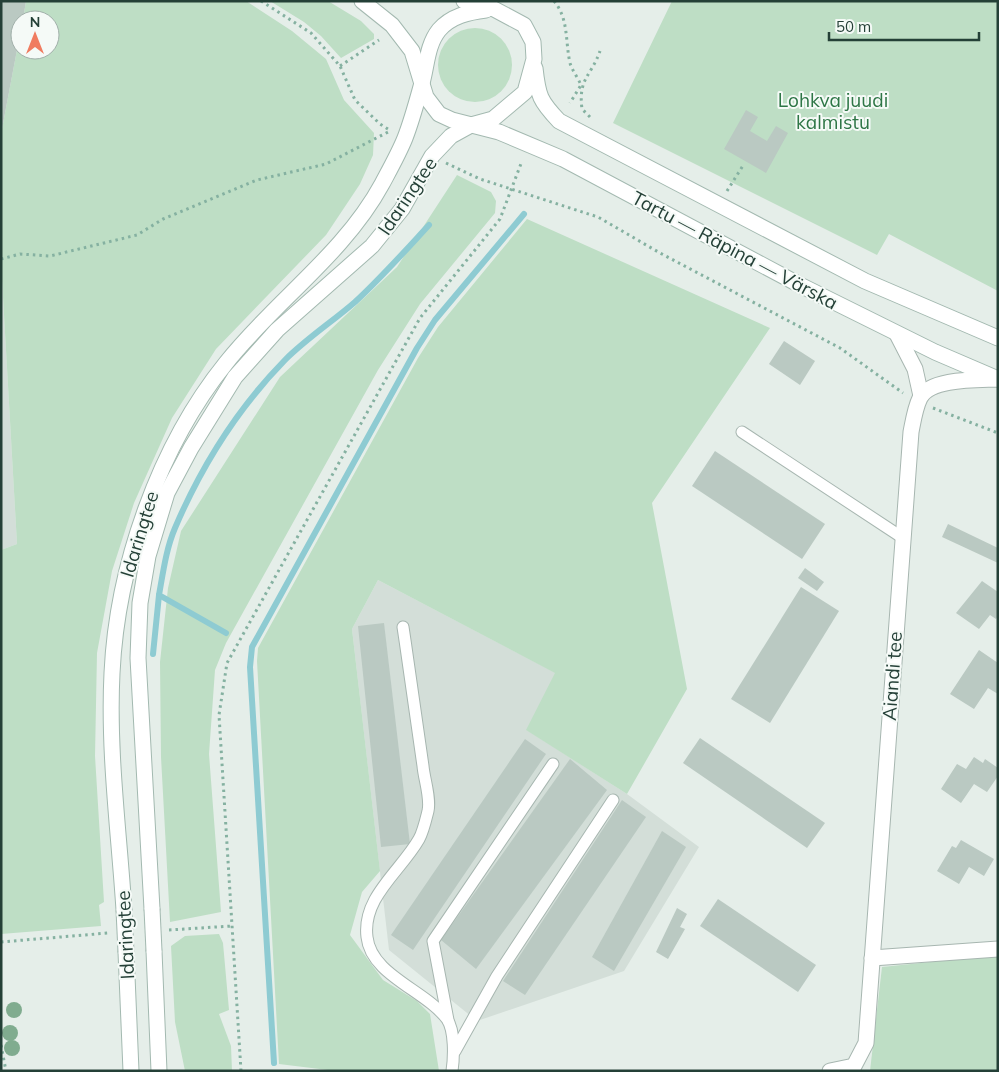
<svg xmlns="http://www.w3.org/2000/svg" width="999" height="1072" viewBox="0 0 999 1072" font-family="Mulish,sans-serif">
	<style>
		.built { fill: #d3ded8 }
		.green { fill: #bedec5 }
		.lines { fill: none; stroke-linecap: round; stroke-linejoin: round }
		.stream { stroke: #8ecbd2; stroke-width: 6 }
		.building { fill: #bac9c2 }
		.service-casing { stroke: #a7b6b0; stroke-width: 13 }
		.minor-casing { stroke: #a7b6b0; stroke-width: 17 }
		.secondary-casing { stroke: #a3b9b0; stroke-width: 17 }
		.path { stroke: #85b1a1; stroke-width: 3; stroke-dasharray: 2.5 4; stroke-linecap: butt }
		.service { stroke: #fff; stroke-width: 11 }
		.minor { stroke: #fff; stroke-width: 15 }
		.secondary { stroke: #fff; stroke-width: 15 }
		.secondary-bridge-casing { stroke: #a3b9b0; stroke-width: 17; stroke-linecap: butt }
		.secondary-bridge { stroke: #fff; stroke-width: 15 }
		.tree { fill: #80ac8f }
		.labels { text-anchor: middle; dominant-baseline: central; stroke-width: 4; stroke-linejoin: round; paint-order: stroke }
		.park-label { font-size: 19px; fill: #2e7646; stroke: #f5faf7 }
		.street-label { font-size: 19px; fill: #244037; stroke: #f5faf7 }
	</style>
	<rect width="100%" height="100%" fill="#e5eee9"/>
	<g class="built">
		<path d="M 1,262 L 17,544 L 1,550 Z"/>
		<path d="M 378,580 L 556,673 L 527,730 L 627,794 L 699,847 L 624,971 L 477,1021 L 389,950 L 352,629 Z"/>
	</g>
	<g class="green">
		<path d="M 26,1 L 246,1 L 292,31 L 326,59 L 344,100 L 374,133 L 373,155 L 360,184 L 326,235 L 216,349 L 172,418 L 134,503 L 112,571 L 97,653 L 95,756 L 104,902 L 99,905 L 101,926 L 1,934 L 1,550 L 17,544 L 1,262 L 1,134 L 20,34 L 20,50 L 50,50 L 50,20 L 23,20 Z"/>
		<path d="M 270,1 L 328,1 L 361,21 L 374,34 L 374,39 L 341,58 L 321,36 L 304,22 Z"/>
		<path d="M 672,1 L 998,1 L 998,291 L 889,234 L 877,255 L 613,123 Z"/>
		<circle cx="475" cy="65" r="37"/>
		<path d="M 457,175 L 491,192 L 496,201 L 495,213 L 420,304 L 378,370 L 226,643 L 215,670 L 209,754 L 221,912 L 170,922 L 161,757 L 160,662 L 168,588 L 181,531 L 280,377 L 397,267 Z"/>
		<path d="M 527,219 L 770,328 L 652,503 L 687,689 L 627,794 L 526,730 L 555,673 L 378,580 L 352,629 L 380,871 L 362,892 L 350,935 L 383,980 L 417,1001 L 430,1014 L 439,1071 L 336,1071 L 279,1064 L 257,661 L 258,648 L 418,358 L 438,327 Z"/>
		<path d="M 219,934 L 223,943 L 229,1010 L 219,1014 L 231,1046 L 232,1071 L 185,1071 L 175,1022 L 171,946 L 185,936 Z"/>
		<path d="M 998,955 L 998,1071 L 870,1071 L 882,967 Z"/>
	</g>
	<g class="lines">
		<g class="stream">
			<path d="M 226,633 L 159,595 C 163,573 166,549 175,528 C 201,467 238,408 285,360 C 307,338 332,322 355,302 C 381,278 405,251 429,225"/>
			<path d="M 153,654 L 159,595"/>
			<path d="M 274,1063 L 250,667 L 252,647 L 417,348 L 435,320 L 524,214"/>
		</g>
	</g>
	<g class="building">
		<path d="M 1,1 L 26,1 L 23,20 L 20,20 L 20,34 L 2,129 Z"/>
		<path d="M 746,110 L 758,117 L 750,131 L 767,141 L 776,126 L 788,133 L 766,173 L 724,149 Z"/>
		<path d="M 784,341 L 815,361 L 800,385 L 769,364 Z"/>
		<path d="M 715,451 L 825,524 L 802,559 L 692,486 Z"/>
		<path d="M 948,524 L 998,548 L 998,563 L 942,537 Z"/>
		<path d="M 805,568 L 824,582 L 817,591 L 798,578 Z"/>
		<path d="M 982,581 L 998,592 L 998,616 L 996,619 L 990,615 L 979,629 L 956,613 Z"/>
		<path d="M 801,587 L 839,611 L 770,723 L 731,699 Z"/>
		<path d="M 384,623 L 410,844 L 381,847 L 358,626 Z"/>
		<path d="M 979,650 L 998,663 L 998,694 L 988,688 L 974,709 L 950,694 Z"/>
		<path d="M 700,738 L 825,823 L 807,848 L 683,763 Z"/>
		<path d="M 525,739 L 546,754 L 413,950 L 391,935 Z"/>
		<path d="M 974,757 L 983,763 L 985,759 L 998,768 L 998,776 L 987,792 L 974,784 L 961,803 L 941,789 L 957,764 L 966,769 Z"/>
		<path d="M 570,759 L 607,790 L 476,969 L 441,940 Z"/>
		<path d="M 622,800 L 646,817 L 525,995 L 503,981 Z"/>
		<path d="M 662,831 L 686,847 L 614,971 L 592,957 Z"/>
		<path d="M 961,840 L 994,859 L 984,876 L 969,867 L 959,884 L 937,871 L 952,846 L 956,848 Z"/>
		<path d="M 718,899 L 816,965 L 798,992 L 700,926 Z"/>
		<path d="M 677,908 L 687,914 L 680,927 L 685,929 L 668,959 L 656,952 Z"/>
	</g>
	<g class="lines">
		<g class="service-casing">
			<g id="service">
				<path d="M 742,432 L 903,538"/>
				<path d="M 403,627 C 410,673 416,719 423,766 C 424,779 431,798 428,811 C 426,819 423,832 419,839 C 401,871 362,897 367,937 C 371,975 425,990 447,1019 C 455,1031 454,1057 452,1071"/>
				<path d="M 448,1020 L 433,941 L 553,764"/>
				<path d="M 455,1051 L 497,976 L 613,800"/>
			</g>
		</g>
		<g class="minor-casing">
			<g id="minor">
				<path d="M 897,334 L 915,369 L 921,396"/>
				<path d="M 872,958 L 998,949"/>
				<path d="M 830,1071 L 854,1066 L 866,1043 L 911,432 C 913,422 915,408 920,398 C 930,378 978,380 998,379"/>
			</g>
		</g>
		<g class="secondary-casing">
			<g id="secondary">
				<path d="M 362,1 L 392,25 L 412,51 L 426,97 L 439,114 L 452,120 L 499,132 L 563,159 L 798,284 L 935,352 L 998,379"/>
				<path d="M 535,68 C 538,96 540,101 559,121 L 865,281 L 998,338"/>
				<path d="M 152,909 L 138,658 L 140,603 L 148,556 L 167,493 L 191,448 L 235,377 L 277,330 L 372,246 L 402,209 L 432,156 L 451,136 L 471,125 L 493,119 L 525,92 L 534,59 L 533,42 L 524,25 L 494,9 L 464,1"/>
				<path d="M 124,910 C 119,832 108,752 112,673 C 117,566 159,446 226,363 C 275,301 344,254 382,184 C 390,169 399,153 405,138 C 412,120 417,101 422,83 C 427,65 427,45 439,30 C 451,16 469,12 486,10"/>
				<path d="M 154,951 L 159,1071"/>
				<path d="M 126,952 L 131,1071"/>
			</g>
		</g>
		<g class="path">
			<path d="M 261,1 L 311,33 L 340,66 L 355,100 L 380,124 L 391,131"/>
			<path d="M 554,1 C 569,19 565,41 570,63 C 572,70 578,78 581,85 L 570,103"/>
			<path d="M 340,66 L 379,40"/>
			<path d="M 590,117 L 582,109 C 578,78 591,77 600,51"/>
			<path d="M 446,163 L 480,179 L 598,217 L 660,253 L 840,348 L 903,393"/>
			<path d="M 727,191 L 744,164"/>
			<path d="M 1,259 L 20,254 L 50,256 L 137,235 L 163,219 L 257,180 L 326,164 L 390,131"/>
			<path d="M 933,408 L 998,433"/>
			<path d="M 169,930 L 232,926"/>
			<path d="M 1,942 L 108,933"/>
			<path d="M 1,1045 L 6,1071"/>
			<path d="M 241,1071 L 219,715 L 227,663 L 420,318 L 500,219 L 522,161"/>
		</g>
		<use href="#service" class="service"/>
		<use href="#minor" class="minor"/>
		<use href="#secondary" class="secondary"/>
		<g class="secondary-bridge-casing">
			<g id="secondary-bridge">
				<path d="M 152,909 L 154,951"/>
				<path d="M 124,910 L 126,952"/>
			</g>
		</g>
		<use href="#secondary-bridge" class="secondary-bridge"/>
	</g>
	<g class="tree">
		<circle cx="14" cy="1010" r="8"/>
		<circle cx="10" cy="1033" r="8"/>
		<circle cx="12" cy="1048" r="8"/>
	</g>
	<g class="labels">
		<g class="park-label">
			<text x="833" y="100">Lohkva juudi<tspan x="833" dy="22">kalmistu</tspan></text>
		</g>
		<g class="street-label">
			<text transform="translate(407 196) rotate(-56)">Idaringtee</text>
			<text transform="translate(735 250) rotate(28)">Tartu — Räpina — Värska</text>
			<text transform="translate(139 534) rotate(-73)">Idaringtee</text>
			<text transform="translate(892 676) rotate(-86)">Aiandi tee</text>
			<text transform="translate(125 935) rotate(-93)">Idaringtee</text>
		</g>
	</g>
	<rect width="999" height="1072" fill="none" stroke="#244037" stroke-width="5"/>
	<g transform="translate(35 35)"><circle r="24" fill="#f5faf7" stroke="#a1b0aa"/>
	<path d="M0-4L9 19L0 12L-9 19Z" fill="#f07c60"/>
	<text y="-8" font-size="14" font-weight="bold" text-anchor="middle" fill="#244037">N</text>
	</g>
	<path d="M829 32v8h150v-8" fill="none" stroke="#244037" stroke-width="2.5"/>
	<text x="836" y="32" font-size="15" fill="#244037" stroke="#f5faf7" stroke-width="4" paint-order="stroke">50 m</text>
</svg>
